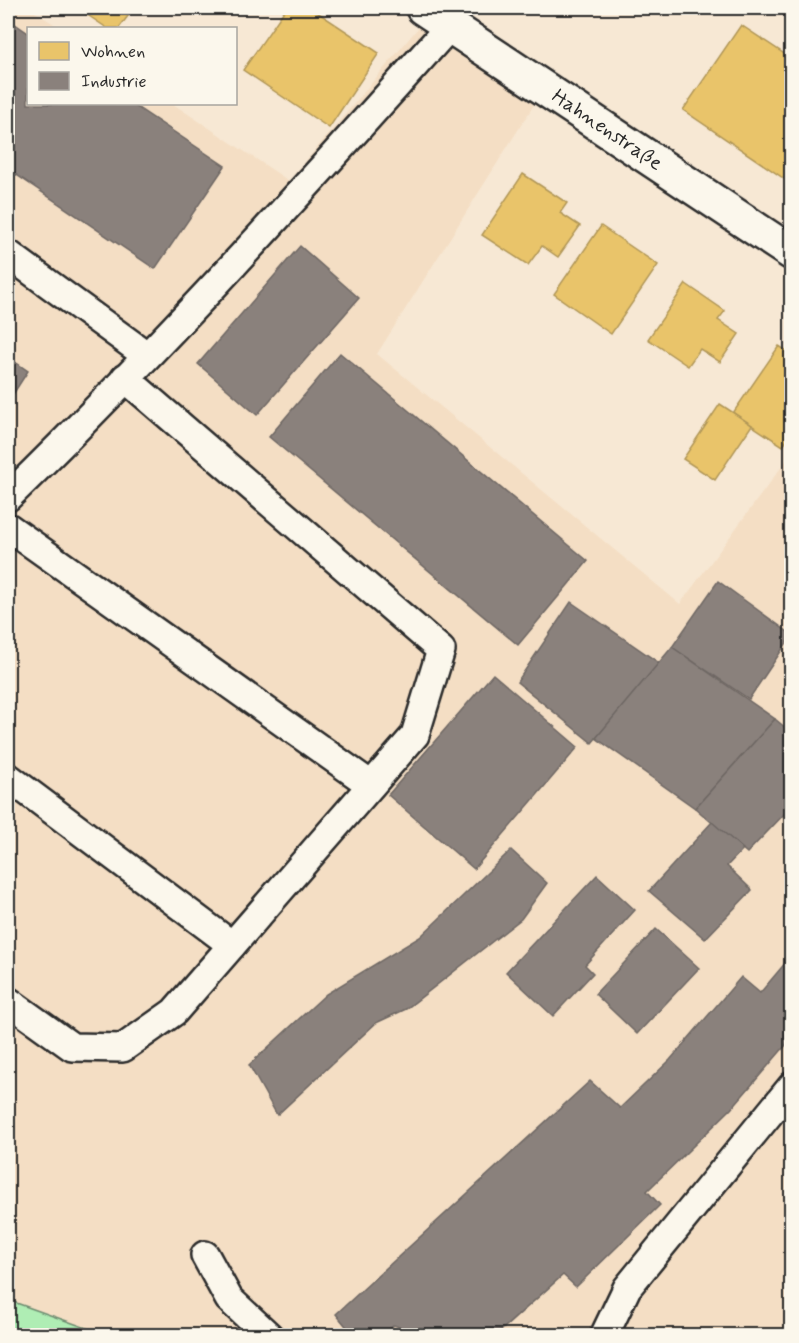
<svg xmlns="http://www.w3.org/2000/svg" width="799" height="1343" viewBox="0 0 799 1343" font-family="Mynerve,sans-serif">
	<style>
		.built { fill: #f4dec4 }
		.green { fill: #afedb4; stroke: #6d8c70; stroke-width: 1.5 }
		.homes { fill: #e9c46a; stroke: #b09657; stroke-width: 1.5 }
		.industry { fill: #8a817c; stroke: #6e6764; stroke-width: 1.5 }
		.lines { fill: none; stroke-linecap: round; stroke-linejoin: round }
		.lane-casing { stroke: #2b2b2b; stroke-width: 32 }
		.street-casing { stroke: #2b2b2b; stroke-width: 38 }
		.lane { stroke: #fbf7ec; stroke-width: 27 }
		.street { stroke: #fbf7ec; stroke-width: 33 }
		.labels { text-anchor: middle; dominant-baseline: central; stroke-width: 6; stroke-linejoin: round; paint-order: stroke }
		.street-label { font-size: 21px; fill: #2b2b2b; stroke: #fbf7ec }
	</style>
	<rect width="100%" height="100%" fill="#f7e8d4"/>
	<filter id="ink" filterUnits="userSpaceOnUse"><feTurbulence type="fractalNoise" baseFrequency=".0167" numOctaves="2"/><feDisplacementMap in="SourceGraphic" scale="12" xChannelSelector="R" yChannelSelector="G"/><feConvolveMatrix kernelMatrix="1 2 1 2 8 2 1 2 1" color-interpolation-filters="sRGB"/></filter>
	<g filter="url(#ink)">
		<path class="built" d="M 8,8 L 29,8 L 60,28 L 28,28 L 28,104 L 173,104 L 289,181 L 429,15 L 542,92 L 377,354 L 680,604 L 791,454 L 791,1335 L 106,1336 L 8,1300 Z"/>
		<path class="green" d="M 8,1300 L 106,1335 L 19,1336 L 8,1332 Z"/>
		<g class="homes">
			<path d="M 82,8 L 134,8 L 119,28 L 107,28 L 80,10 Z"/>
			<path d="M 286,8 L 311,8 L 379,53 L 329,128 L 243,70 Z"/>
			<path d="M 741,25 L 792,59 L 792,184 L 683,110 Z"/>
			<path d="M 523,174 L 567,203 L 560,213 L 580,226 L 558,257 L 542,246 L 528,265 L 482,235 Z"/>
			<path d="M 601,226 L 658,265 L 611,334 L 554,294 Z"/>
			<path d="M 686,284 L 725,311 L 718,320 L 739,334 L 720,362 L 700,349 L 688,366 L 648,339 Z"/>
			<path d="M 779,346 L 792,354 L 792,433 L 783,446 L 733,413 Z"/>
			<path d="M 720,404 L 752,425 L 715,480 L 683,459 Z"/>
		</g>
		<g class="industry">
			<path d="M 8,19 L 28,33 L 28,104 L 132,104 L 225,166 L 155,269 L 8,169 Z"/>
			<path d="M 300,246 L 359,298 L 257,415 L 198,364 Z"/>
			<path d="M 340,353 L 588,561 L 518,645 L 269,437 Z"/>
			<path d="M 8,357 L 28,371 L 8,402 Z"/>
			<path d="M 718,581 L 792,635 L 749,699 L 672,647 Z"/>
			<path d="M 571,602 L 659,663 L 592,743 L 517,682 Z"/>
			<path d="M 672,647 L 775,719 L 695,808 L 596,738 Z"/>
			<path d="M 493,674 L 578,747 L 474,869 L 388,795 Z"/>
			<path d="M 775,719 L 792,733 L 792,806 L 747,853 L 695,808 Z"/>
			<path d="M 712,822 L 743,849 L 727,866 L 752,890 L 705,939 L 649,891 Z"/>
			<path d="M 511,850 L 547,883 L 521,919 L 406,1009 L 376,1023 L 277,1115 L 249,1065 L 326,994 L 420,937 Z"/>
			<path d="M 597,875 L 635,910 L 585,965 L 593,973 L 553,1016 L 506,972 Z"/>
			<path d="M 656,929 L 699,968 L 637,1034 L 595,994 Z"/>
			<path d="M 792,955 L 792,1038 L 731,1109 L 647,1191 L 660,1205 L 576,1287 L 563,1275 L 495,1336 L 423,1336 L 394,1325 L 381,1336 L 354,1336 L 336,1314 L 590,1081 L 620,1108 L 670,1060 L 741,977 L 760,993 Z"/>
		</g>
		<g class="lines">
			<g class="lane-casing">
				<g id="lane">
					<path d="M 8,254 L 146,355"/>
					<path d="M 8,497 C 162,347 307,186 450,26"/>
					<path d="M 8,527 L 371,785"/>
					<path d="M 8,777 L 232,945"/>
					<path d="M 8,1001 L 72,1047 L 123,1048 L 174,1012 L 415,735 L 441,650 L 125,378"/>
					<path d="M 205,1255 L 229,1299 L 269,1336"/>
					<path d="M 604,1336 L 627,1288 L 792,1086"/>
				</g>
			</g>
			<g class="street-casing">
				<path id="street" d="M 423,8 L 792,253"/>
			</g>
			<use href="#lane" class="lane"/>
			<use href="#street" class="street"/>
		</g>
	</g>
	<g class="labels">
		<g class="street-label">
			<text transform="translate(607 130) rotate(34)">Hahnenstraße</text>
		</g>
	</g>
	<rect width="799" height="1343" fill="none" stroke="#fbf7ec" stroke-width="30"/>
	<rect x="15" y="15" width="769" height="1313" fill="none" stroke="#2b2b2b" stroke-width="2" filter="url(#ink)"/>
	<rect x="27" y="27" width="210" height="78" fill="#fbf7ec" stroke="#a8a59f" stroke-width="1.5"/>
	<rect x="39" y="42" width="30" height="18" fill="#e9c46a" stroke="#a8a59f" stroke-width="1.5"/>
	<text x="81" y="57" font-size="18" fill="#2b2b2b">Wohnen</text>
	<rect x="39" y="72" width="30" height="18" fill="#8a817c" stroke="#a8a59f" stroke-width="1.5"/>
	<text x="81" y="87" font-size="18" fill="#2b2b2b">Industrie</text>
</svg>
